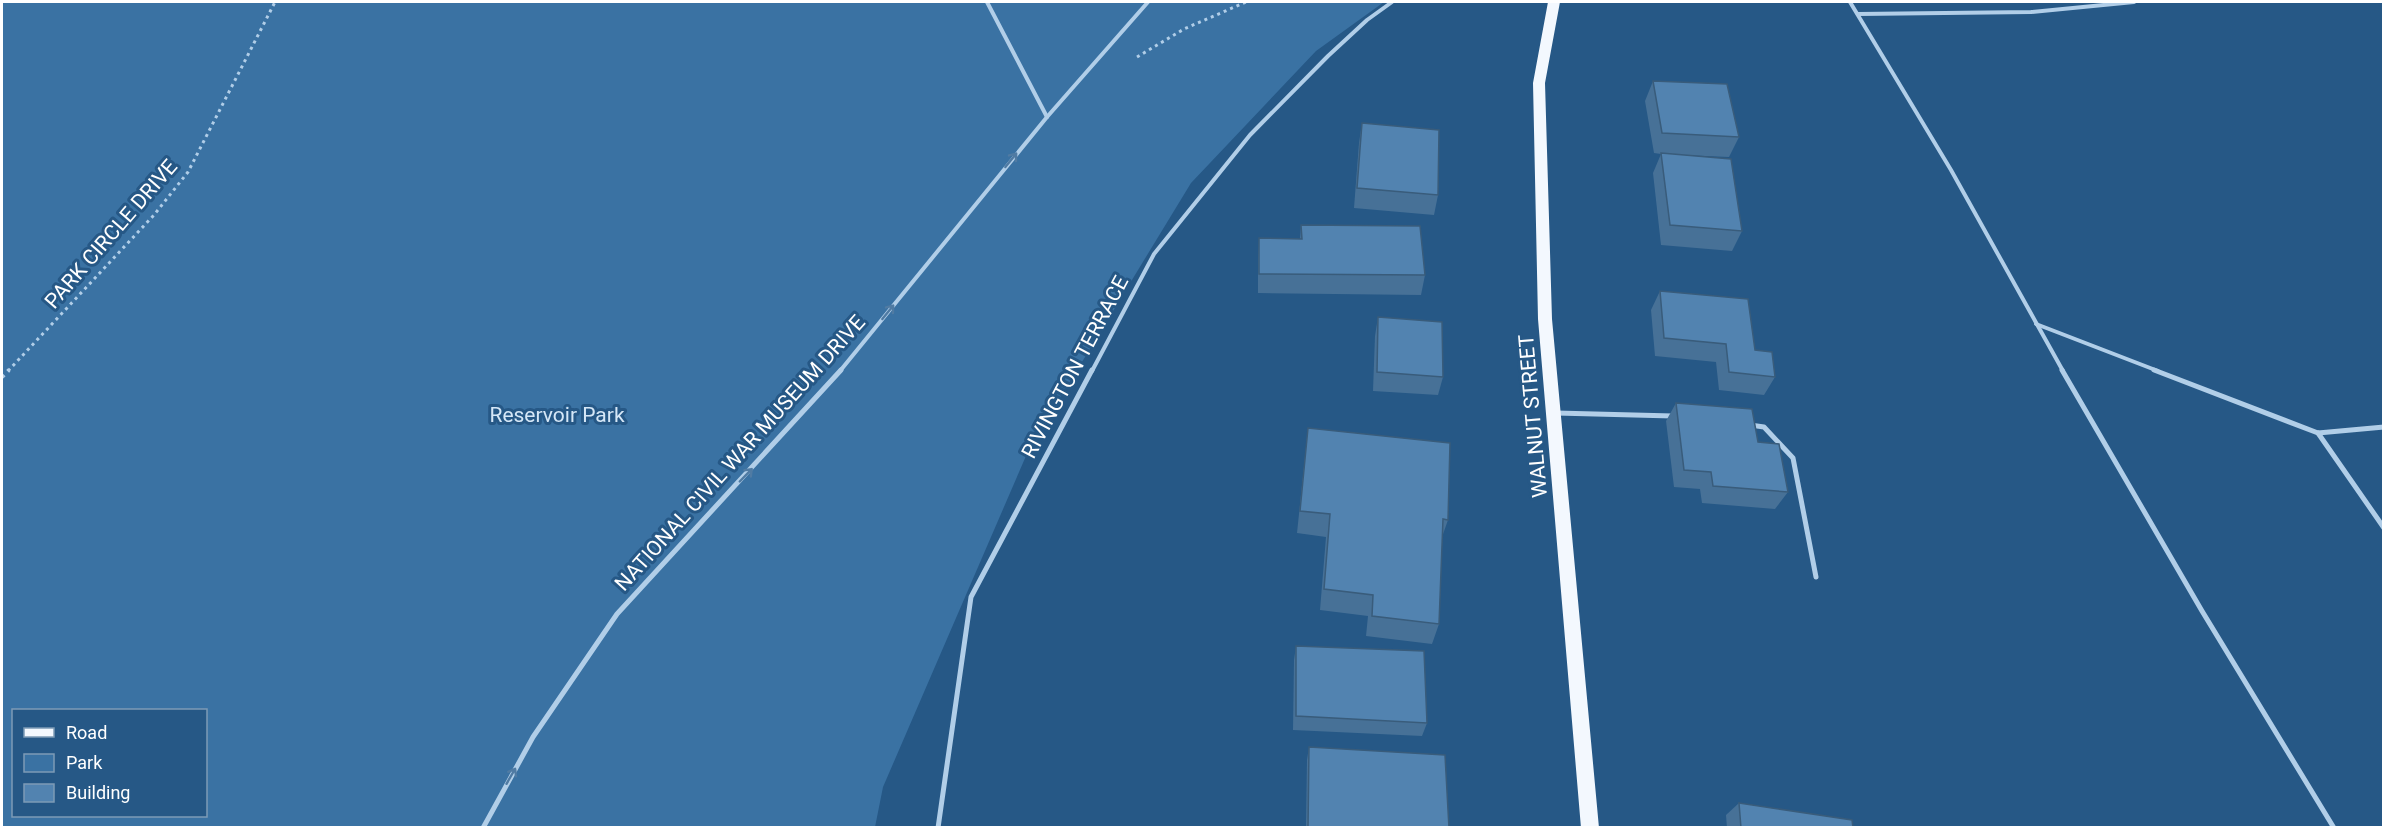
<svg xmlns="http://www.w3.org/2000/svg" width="2385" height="829" viewBox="0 0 2385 829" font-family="Roboto,sans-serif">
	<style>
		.green { fill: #3a72a3; fill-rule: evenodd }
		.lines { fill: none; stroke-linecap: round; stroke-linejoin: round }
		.path-far1 { stroke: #b1cee8; stroke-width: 3; stroke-dasharray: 3 4; stroke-linecap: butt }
		.path { stroke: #b1cee8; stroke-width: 4; stroke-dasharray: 3 5; stroke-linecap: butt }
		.service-far1 { stroke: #b1cee8; stroke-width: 4 }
		.service { stroke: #b1cee8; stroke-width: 5 }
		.primary { fill: #f3f8fe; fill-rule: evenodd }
		.wall { fill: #477197 }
		.building { fill: #5283b0; stroke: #395c7b; stroke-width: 1.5 }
		.oneway { stroke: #507ba3 }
		.labels { text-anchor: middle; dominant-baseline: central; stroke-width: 6; stroke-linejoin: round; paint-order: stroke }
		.street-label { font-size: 21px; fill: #fff; stroke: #265886 }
		.park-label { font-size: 21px; fill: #d5e7f7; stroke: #265886 }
	</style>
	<rect width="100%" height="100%" fill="#265886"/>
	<path class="green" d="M 2,2 L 1384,2 L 1316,51 L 1191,183 L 1029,449 L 883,787 L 875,827 L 2,828 ZM 14,710 L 206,710 L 206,816 L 14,816 Z"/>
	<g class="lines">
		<g class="path-far1">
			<path d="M 1137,57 L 1184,29 L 1246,2"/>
			<path d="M 8,371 L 154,215 L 188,172 L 275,2"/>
		</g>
		<path class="path" d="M 2,377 L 9,370"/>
		<g class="service-far1">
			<path d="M 987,2 L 1047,117"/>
			<path d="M 1850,2 L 1951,170 L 2063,371"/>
			<path d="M 1858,14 L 2031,12 L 2134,2"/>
			<path d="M 2036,324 L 2158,371"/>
			<path d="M 840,371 L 1047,117 L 1148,2"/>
			<path d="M 1092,371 L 1154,254 L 1250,135 L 1328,56 L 1367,20 L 1392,2"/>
		</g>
		<g class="service">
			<path d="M 2062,370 L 2202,611 L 2334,828"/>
			<path d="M 2154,370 L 2318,433 L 2384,427"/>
			<path d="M 1556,413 L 1673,416"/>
			<path d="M 1750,425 L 1764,427 L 1793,458 L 1816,577"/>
			<path d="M 2318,433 L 2384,528"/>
			<path d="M 483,828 L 533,737 L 617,614 L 841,370"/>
			<path d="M 938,828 L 971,597 L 1092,370"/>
		</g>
		<path class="primary" d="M 1548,2 L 1560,2 L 1545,83 L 1552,319 L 1599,828 L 1581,828 L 1538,319 L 1533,83 Z"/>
	</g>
	<g class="wall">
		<path d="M 1653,81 L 1739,137 L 1729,157 L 1681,155 L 1742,231 L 1732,251 L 1661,245 L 1653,173 L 1661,154 L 1654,153 L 1645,101 Z"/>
		<path d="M 1362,123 L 1438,195 L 1434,215 L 1354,208 L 1359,143 Z"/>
		<path d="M 1301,225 L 1425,275 L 1421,295 L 1258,293 L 1258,258 L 1259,238 L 1300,239 Z"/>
		<path d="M 1660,291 L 1775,377 L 1764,395 L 1719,390 L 1716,362 L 1655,356 L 1651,310 Z"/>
		<path d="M 1378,317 L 1443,377 L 1438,395 L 1373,391 L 1375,336 Z"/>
		<path d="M 1676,403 L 1758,442 L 1788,492 L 1775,509 L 1702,503 L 1700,489 L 1674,487 L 1666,421 Z"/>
		<path d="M 1308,428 L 1448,520 L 1442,537 L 1439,624 L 1432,644 L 1366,636 L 1368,616 L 1320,610 L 1326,537 L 1297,533 Z"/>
		<path d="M 1296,646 L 1427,723 L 1422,736 L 1293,730 L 1294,660 Z"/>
		<path d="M 1309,747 L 1449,828 L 1306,828 L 1307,760 Z"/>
		<path d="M 1739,803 L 1853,828 L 1727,828 L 1726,815 Z"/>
	</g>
	<g class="building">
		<path d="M 1653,81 L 1727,84 L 1739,137 L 1662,133 Z"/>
		<path d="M 1362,123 L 1439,130 L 1438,195 L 1357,188 Z"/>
		<path d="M 1661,153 L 1731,159 L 1742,231 L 1670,225 Z"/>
		<path d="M 1301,225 L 1420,226 L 1425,275 L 1259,274 L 1259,238 L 1302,239 Z"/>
		<path d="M 1660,291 L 1748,299 L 1755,350 L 1772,352 L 1775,377 L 1729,372 L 1726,344 L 1664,338 Z"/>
		<path d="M 1378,317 L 1442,322 L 1443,377 L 1377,372 Z"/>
		<path d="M 1676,403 L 1752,409 L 1758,442 L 1779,444 L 1788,492 L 1713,486 L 1711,472 L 1684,470 Z"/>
		<path d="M 1308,428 L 1450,443 L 1448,520 L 1443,519 L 1439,624 L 1372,616 L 1373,595 L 1324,589 L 1330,514 L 1300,511 Z"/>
		<path d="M 1296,646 L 1424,651 L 1427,723 L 1296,716 Z"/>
		<path d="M 1309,747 L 1445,755 L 1449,828 L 1308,828 Z"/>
		<path d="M 1739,803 L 1852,820 L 1853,828 L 1741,828 Z"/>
	</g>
	<defs><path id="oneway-shaft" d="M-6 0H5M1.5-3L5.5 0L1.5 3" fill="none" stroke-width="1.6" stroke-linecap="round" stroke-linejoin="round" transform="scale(1.5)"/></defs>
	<g class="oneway">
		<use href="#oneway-shaft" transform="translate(1011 160) rotate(-51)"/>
		<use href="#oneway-shaft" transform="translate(888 312) rotate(-51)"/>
		<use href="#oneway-shaft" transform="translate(746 475) rotate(-46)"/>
		<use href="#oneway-shaft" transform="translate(511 776) rotate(-60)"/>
	</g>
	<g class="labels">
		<g class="street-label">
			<text transform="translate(111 234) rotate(-49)">PARK CIRCLE DRIVE</text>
			<text transform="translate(1075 367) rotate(-62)">RIVINGTON TERRACE</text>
			<text transform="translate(1533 416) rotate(-95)">WALNUT STREET</text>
			<text transform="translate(740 453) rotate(-48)">NATIONAL CIVIL WAR MUSEUM DRIVE</text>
		</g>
		<g class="park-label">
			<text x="557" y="415">Reservoir Park</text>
		</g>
	</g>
	<rect width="2385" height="829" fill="none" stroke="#ffffff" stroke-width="6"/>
	<rect x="12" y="709" width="195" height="108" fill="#265886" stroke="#7d9bb6" stroke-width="1.5"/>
	<rect x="24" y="728" width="30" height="9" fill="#f3f8fe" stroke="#7d9bb6" stroke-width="1.5"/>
	<text x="66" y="739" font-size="18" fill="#ffffff">Road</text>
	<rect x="24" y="754" width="30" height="18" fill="#3a72a3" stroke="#7d9bb6" stroke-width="1.5"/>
	<text x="66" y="769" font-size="18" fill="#ffffff">Park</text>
	<rect x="24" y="784" width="30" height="18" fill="#5283b0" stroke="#7d9bb6" stroke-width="1.5"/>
	<text x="66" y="799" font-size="18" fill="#ffffff">Building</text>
</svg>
